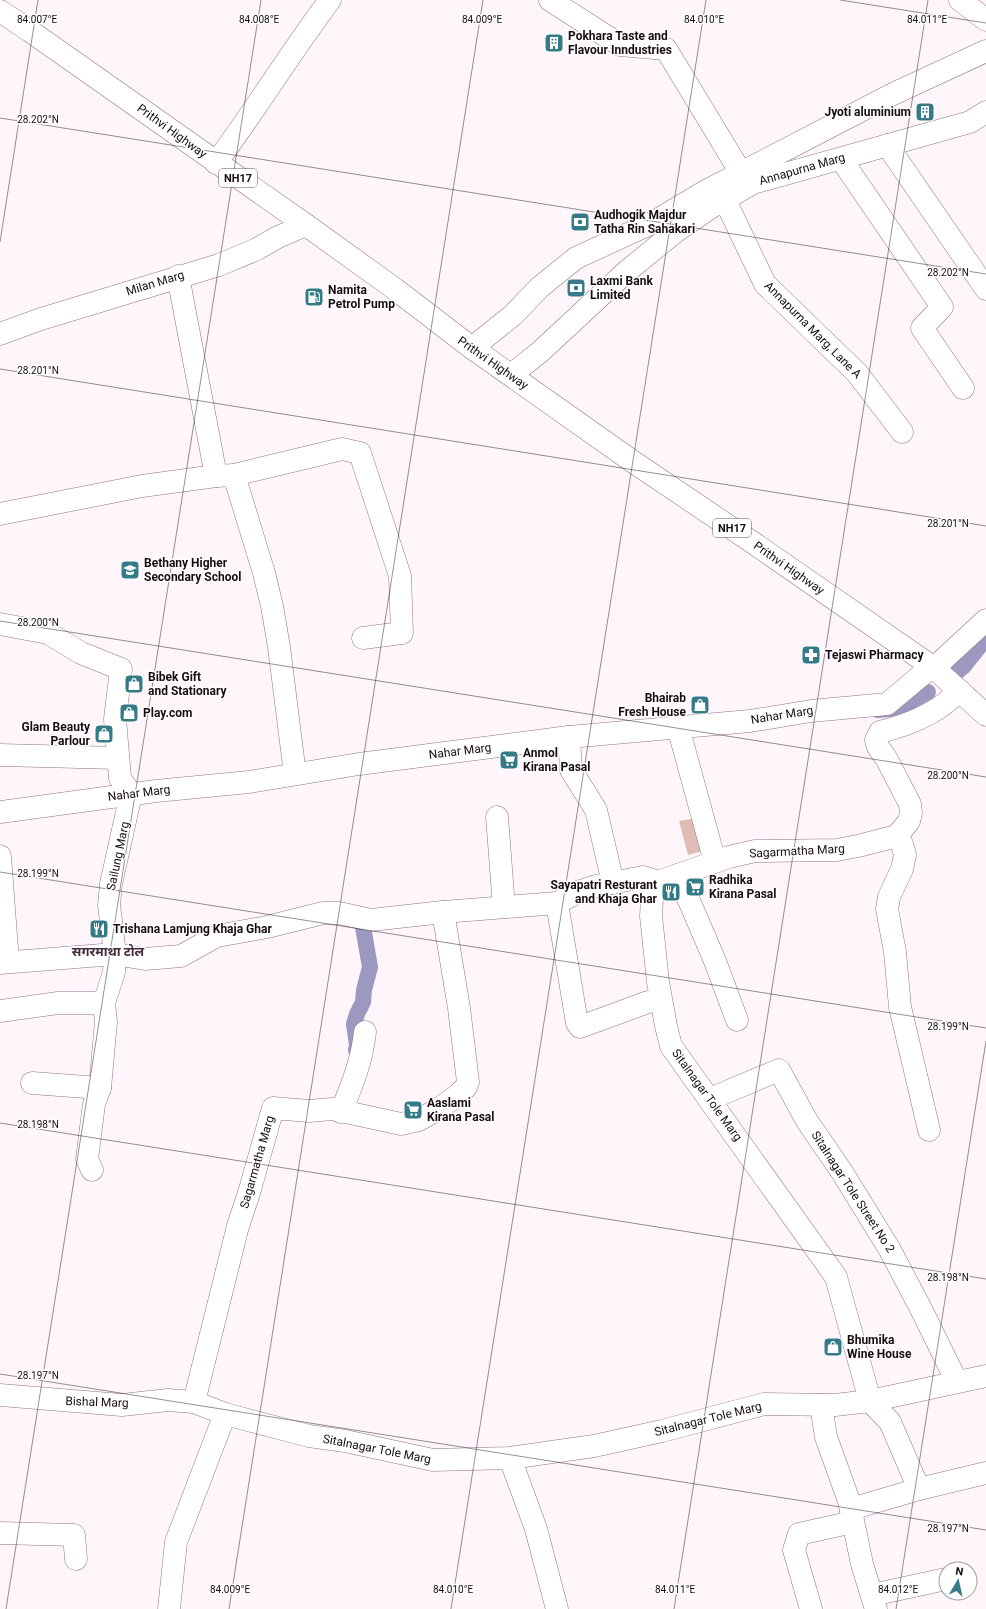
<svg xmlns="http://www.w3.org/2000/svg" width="986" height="1609" viewBox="0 0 986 1609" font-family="Roboto,'Noto Sans Devanagari',sans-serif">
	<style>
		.green { fill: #dfbdb5 }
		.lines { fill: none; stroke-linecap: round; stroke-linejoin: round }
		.canal { stroke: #9c98c0; stroke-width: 16 }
		.minor-casing { stroke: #927286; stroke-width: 23 }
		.major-casing { stroke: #927286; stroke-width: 23 }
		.highway-casing { stroke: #927286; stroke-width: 23 }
		.minor { stroke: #fff; stroke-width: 22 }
		.major { stroke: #fff; stroke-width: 22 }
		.highway { stroke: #fff; stroke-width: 22 }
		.ticks { fill: none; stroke: #170c13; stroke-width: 1; stroke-opacity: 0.45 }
		.labels { text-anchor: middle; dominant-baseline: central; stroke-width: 3; stroke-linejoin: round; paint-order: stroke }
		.shield { fill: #fff; stroke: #5d555a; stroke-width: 1 }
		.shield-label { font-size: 11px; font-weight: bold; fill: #170c13 }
		.poi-label { font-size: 12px; font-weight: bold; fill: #170c13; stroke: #fff; text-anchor: start }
		.street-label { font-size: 12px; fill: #170c13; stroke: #fff }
		.neighbourhood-label { font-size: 13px; font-weight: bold; fill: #452a3c; stroke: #fff }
		.ticks-label { font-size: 10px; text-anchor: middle; fill: #170c13; stroke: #fff; stroke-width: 3; stroke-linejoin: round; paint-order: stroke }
	</style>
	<rect width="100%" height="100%" fill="#fef6fb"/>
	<path class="green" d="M 697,818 L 706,850 L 688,855 L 679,821 Z"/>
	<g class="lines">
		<g class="canal">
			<path d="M 958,671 L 964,666 L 986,638"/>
			<path d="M 878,710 L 899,708 L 928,692"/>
			<path d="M 356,1050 L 357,1045 L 354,1024 L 357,1014 L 363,1002 L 364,990 L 370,967 L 363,927"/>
		</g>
		<g class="minor-casing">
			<g id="minor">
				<path d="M 550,0 L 620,45 L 666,49 L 741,173"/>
				<path d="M 960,0 L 986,20"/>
				<path d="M 887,145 L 986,289"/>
				<path d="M 841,159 L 942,307 L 922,328 L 963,388"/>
				<path d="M 216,163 C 256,109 290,53 330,0"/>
				<path d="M 725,200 L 765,284 L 857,373 L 902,432"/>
				<path d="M 178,276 L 216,476"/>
				<path d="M 472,348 L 513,315 L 540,287 L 576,258 L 654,222 L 706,191 L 895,93 L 986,51"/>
				<path d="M 511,375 L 540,352 L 626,272 L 675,232 L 710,208 L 753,183 L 970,122 L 986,112"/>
				<path d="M 234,475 L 264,573 L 272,606 L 279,647 L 295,774"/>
				<path d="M 0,514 L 142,486 L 216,476 L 234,475 L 342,449 L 360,453 L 400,576 L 402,633 L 363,638"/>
				<path d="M 0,624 L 48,633 L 81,653 L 121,669 L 115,719 L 120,778 L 131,794"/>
				<path d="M 678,727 L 715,862"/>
				<path d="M 569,737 L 571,770 L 596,810 L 613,883"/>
				<path d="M 0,755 L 118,758"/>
				<path d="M 0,812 L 156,791 L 249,782 L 359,764 L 569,737 L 750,721 L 811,711 L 887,704 L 924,673 L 934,668 L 986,620"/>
				<path d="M 497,817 L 504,907"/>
				<path d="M 897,836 L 902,844 L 905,855 L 902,869 L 889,897 L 887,909 L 895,952 L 900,1007 L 929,1130"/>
				<path d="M 0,856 L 8,962"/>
				<path d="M 678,875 L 715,961 L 737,1020"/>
				<path d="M 658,882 L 652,899 L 651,916 L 658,982 L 666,1026 L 671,1046 L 836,1277 L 870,1401 L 890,1422 L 919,1489"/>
				<path d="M 557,903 L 577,1023 L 580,1027 L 648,1002"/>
				<path d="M 0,963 L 115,954 L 145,959 L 181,956 L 217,936 L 267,927 L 323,913 L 339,913 L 371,920 L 443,912 L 557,903 L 578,892 L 596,886 L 643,877 L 658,882 L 729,857 L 755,851 L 837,850 L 858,846 L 897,836 L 909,821 L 911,813 L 910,804 L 886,758 L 878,747 L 876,740 L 880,732 C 908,725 940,713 959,690"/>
				<path d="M 0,1011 L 58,1003 L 104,1003 L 114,972 L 115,954 L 109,905 L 111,884 L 131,794"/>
				<path d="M 32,1083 L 100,1088"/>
				<path d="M 710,1099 L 779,1070 L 807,1121 L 842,1172 L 890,1250 L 920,1307 L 957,1382"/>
				<path d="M 341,1112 C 352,1085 362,1061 365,1032"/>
				<path d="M 92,1170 L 87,1159 L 94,1104 L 100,1088 L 106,1022 L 104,1003"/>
				<path d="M 0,1395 L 122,1405 L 168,1400 L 194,1402 L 225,1414 L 309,1436 L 345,1441 L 433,1460 L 510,1458 L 594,1446 L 662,1431 L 764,1404 L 835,1405 L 870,1401 L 986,1376"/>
				<path d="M 194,1402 L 238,1226 L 249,1193 L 273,1108 L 309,1111 L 332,1109 L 401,1124 L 419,1120 L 440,1108 L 458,1095 L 466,1087 L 468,1082 L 459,1008 L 443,912"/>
				<path d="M 821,1405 L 826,1437 L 849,1501 L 862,1564 L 876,1609"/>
				<path d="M 510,1458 L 536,1529 L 557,1609"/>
				<path d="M 851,1509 L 919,1489 L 986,1473"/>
				<path d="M 0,1533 L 74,1535 L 76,1559"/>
				<path d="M 872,1595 L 946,1579"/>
				<path d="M 169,1609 L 176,1542 L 225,1414"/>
				<path d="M 811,1609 L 794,1550 L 799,1534 L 853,1522"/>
			</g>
		</g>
		<g class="major-casing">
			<path id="major" d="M 0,334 L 41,319 L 219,265 L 257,249 L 278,237 L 306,225"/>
		</g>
		<g class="highway-casing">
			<path id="highway" d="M 0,11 L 30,31 L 306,225 L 395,289 L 472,348 L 632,461 L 752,542 L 934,668 L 986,715"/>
		</g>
		<use href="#minor" class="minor"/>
		<use href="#major" class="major"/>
		<use href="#highway" class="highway"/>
	</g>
	<path class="ticks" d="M 840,0 L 986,23M 0,118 L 986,274M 0,242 L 38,0M 0,369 L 986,526M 0,621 L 986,777M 0,872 L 986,1028M 0,1123 L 986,1279M 0,1374 L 986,1530M 6,1609 L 261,0M 229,1609 L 483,0M 451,1609 L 706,0M 674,1609 L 928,0M 896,1609 L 986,1041"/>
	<defs>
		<g id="building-square" transform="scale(1)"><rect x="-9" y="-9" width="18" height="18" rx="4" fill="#347a87" stroke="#fff"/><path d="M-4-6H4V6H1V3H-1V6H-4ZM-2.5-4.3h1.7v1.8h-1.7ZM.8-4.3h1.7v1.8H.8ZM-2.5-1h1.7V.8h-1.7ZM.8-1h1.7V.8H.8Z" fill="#fff"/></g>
		<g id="bank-square" transform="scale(1)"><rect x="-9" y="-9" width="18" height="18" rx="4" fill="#347a87" stroke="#fff"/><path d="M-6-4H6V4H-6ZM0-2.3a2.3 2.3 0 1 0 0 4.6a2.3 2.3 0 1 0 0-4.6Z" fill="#fff"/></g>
		<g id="fuel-square" transform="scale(1)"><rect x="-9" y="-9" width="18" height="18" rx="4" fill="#347a87" stroke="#fff"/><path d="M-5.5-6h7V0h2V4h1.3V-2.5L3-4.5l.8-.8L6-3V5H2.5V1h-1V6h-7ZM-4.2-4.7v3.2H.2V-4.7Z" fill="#fff"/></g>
		<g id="school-square" transform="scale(1)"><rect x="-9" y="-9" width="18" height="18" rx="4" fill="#347a87" stroke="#fff"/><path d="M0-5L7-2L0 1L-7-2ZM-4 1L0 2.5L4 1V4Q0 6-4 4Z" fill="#fff"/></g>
		<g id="pharmacy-square" transform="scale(1)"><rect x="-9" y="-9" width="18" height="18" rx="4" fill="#347a87" stroke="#fff"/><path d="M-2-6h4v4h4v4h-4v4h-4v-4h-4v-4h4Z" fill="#fff"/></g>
		<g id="shop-square" transform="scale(1)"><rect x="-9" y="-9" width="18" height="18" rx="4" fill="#347a87" stroke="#fff"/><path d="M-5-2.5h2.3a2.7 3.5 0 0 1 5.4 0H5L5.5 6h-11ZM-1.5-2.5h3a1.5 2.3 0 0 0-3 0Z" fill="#fff"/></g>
		<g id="supermarket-square" transform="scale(1)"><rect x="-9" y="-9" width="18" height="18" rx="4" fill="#347a87" stroke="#fff"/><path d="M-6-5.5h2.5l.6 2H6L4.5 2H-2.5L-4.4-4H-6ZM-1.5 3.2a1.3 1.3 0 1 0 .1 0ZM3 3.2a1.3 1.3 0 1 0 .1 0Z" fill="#fff"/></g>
		<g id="restaurant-square" transform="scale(1)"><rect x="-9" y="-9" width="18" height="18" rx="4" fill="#347a87" stroke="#fff"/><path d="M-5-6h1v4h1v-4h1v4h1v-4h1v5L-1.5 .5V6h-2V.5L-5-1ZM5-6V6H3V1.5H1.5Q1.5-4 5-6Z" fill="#fff"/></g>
	</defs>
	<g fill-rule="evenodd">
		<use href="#building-square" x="554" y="43"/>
		<use href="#building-square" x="925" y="112"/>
		<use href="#bank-square" x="580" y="222"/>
		<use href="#bank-square" x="576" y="288"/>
		<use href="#fuel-square" x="314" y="297"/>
		<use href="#school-square" x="130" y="570"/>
		<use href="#pharmacy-square" x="811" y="655"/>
		<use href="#shop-square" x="134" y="684"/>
		<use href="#shop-square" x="700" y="705"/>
		<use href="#shop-square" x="129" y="713"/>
		<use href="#shop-square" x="104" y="734"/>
		<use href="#supermarket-square" x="509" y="760"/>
		<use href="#supermarket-square" x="695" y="887"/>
		<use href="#restaurant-square" x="671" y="892"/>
		<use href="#restaurant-square" x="99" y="929"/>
		<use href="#supermarket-square" x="413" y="1110"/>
		<use href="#shop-square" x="833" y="1347"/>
	</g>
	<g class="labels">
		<g class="shield">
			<rect x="219" y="169" width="38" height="18" rx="3"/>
			<rect x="713" y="519" width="38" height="18" rx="3"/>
		</g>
		<g class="shield-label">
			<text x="238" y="178">NH17</text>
			<text x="732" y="528">NH17</text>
		</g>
		<g class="poi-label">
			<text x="568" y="36">Pokhara Taste and<tspan x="568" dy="14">Flavour Inndustries</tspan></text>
			<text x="911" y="112" text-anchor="end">Jyoti aluminium</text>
			<text x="594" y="215">Audhogik Majdur<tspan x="594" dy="14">Tatha Rin Sahakari</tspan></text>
			<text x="590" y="281">Laxmi Bank<tspan x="590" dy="14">Limited</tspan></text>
			<text x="328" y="290">Namita<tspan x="328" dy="14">Petrol Pump</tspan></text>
			<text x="144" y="563">Bethany Higher<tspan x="144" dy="14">Secondary School</tspan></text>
			<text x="825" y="655">Tejaswi Pharmacy</text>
			<text x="148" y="677">Bibek Gift<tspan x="148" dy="14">and Stationary</tspan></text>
			<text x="686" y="698" text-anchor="end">Bhairab<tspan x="686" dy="14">Fresh House</tspan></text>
			<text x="143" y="713">Play.com</text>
			<text x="90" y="727" text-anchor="end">Glam Beauty<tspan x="90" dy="14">Parlour</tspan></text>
			<text x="523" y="753">Anmol<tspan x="523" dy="14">Kirana Pasal</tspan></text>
			<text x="709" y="880">Radhika<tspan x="709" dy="14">Kirana Pasal</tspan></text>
			<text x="657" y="885" text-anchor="end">Sayapatri Resturant<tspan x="657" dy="14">and Khaja Ghar</tspan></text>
			<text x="113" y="929">Trishana Lamjung Khaja Ghar</text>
			<text x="427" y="1103">Aaslami<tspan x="427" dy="14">Kirana Pasal</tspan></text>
			<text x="847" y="1340">Bhumika<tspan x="847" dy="14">Wine House</tspan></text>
		</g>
		<g class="street-label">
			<text transform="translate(172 131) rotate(36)">Prithvi Highway</text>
			<text transform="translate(802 169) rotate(-16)">Annapurna Marg</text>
			<text transform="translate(155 283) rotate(-17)">Milan Marg</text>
			<text transform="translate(813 330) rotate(45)">Annapurna Marg, Lane A</text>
			<text transform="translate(493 363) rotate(35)">Prithvi Highway</text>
			<text transform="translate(789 568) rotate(35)">Prithvi Highway</text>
			<text transform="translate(782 715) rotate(-9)">Nahar Marg</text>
			<text transform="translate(460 751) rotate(-7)">Nahar Marg</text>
			<text transform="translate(139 793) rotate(-7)">Nahar Marg</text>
			<text transform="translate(797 851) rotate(-3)">Sagarmatha Marg</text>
			<text transform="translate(118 856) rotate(-78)">Sailung Marg</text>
			<text transform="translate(707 1095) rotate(54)">Sitalnagar Tole Marg</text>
			<text transform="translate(257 1162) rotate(-74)">Sagarmatha Marg</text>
			<text transform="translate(853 1192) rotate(57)">Sitalnagar Tole Street No 2</text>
			<text transform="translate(97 1402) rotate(2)">Bishal Marg</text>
			<text transform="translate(708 1419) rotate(-14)">Sitalnagar Tole Marg</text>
			<text transform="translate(377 1449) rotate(11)">Sitalnagar Tole Marg</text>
		</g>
		<g class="neighbourhood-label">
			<text x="108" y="951">सगरमाथा टोल</text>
		</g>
	</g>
	<g class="ticks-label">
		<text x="37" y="23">84.007°E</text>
		<text x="259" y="23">84.008°E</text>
		<text x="482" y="23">84.009°E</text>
		<text x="704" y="23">84.010°E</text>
		<text x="927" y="23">84.011°E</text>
		<text x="38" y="123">28.202°N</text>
		<text x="948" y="276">28.202°N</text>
		<text x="38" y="374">28.201°N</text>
		<text x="948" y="527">28.201°N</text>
		<text x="38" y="626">28.200°N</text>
		<text x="948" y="779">28.200°N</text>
		<text x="38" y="877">28.199°N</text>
		<text x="948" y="1030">28.199°N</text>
		<text x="38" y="1128">28.198°N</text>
		<text x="948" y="1281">28.198°N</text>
		<text x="38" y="1379">28.197°N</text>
		<text x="948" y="1532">28.197°N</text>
		<text x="230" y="1593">84.009°E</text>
		<text x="453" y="1593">84.010°E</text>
		<text x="675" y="1593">84.011°E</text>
		<text x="898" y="1593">84.012°E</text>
	</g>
	<g transform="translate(958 1581) rotate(9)"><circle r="19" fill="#ffffff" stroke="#a29ea1"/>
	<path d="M0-3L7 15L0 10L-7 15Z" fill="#347a87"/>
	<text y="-6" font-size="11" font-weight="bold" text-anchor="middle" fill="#170c13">N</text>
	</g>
</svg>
